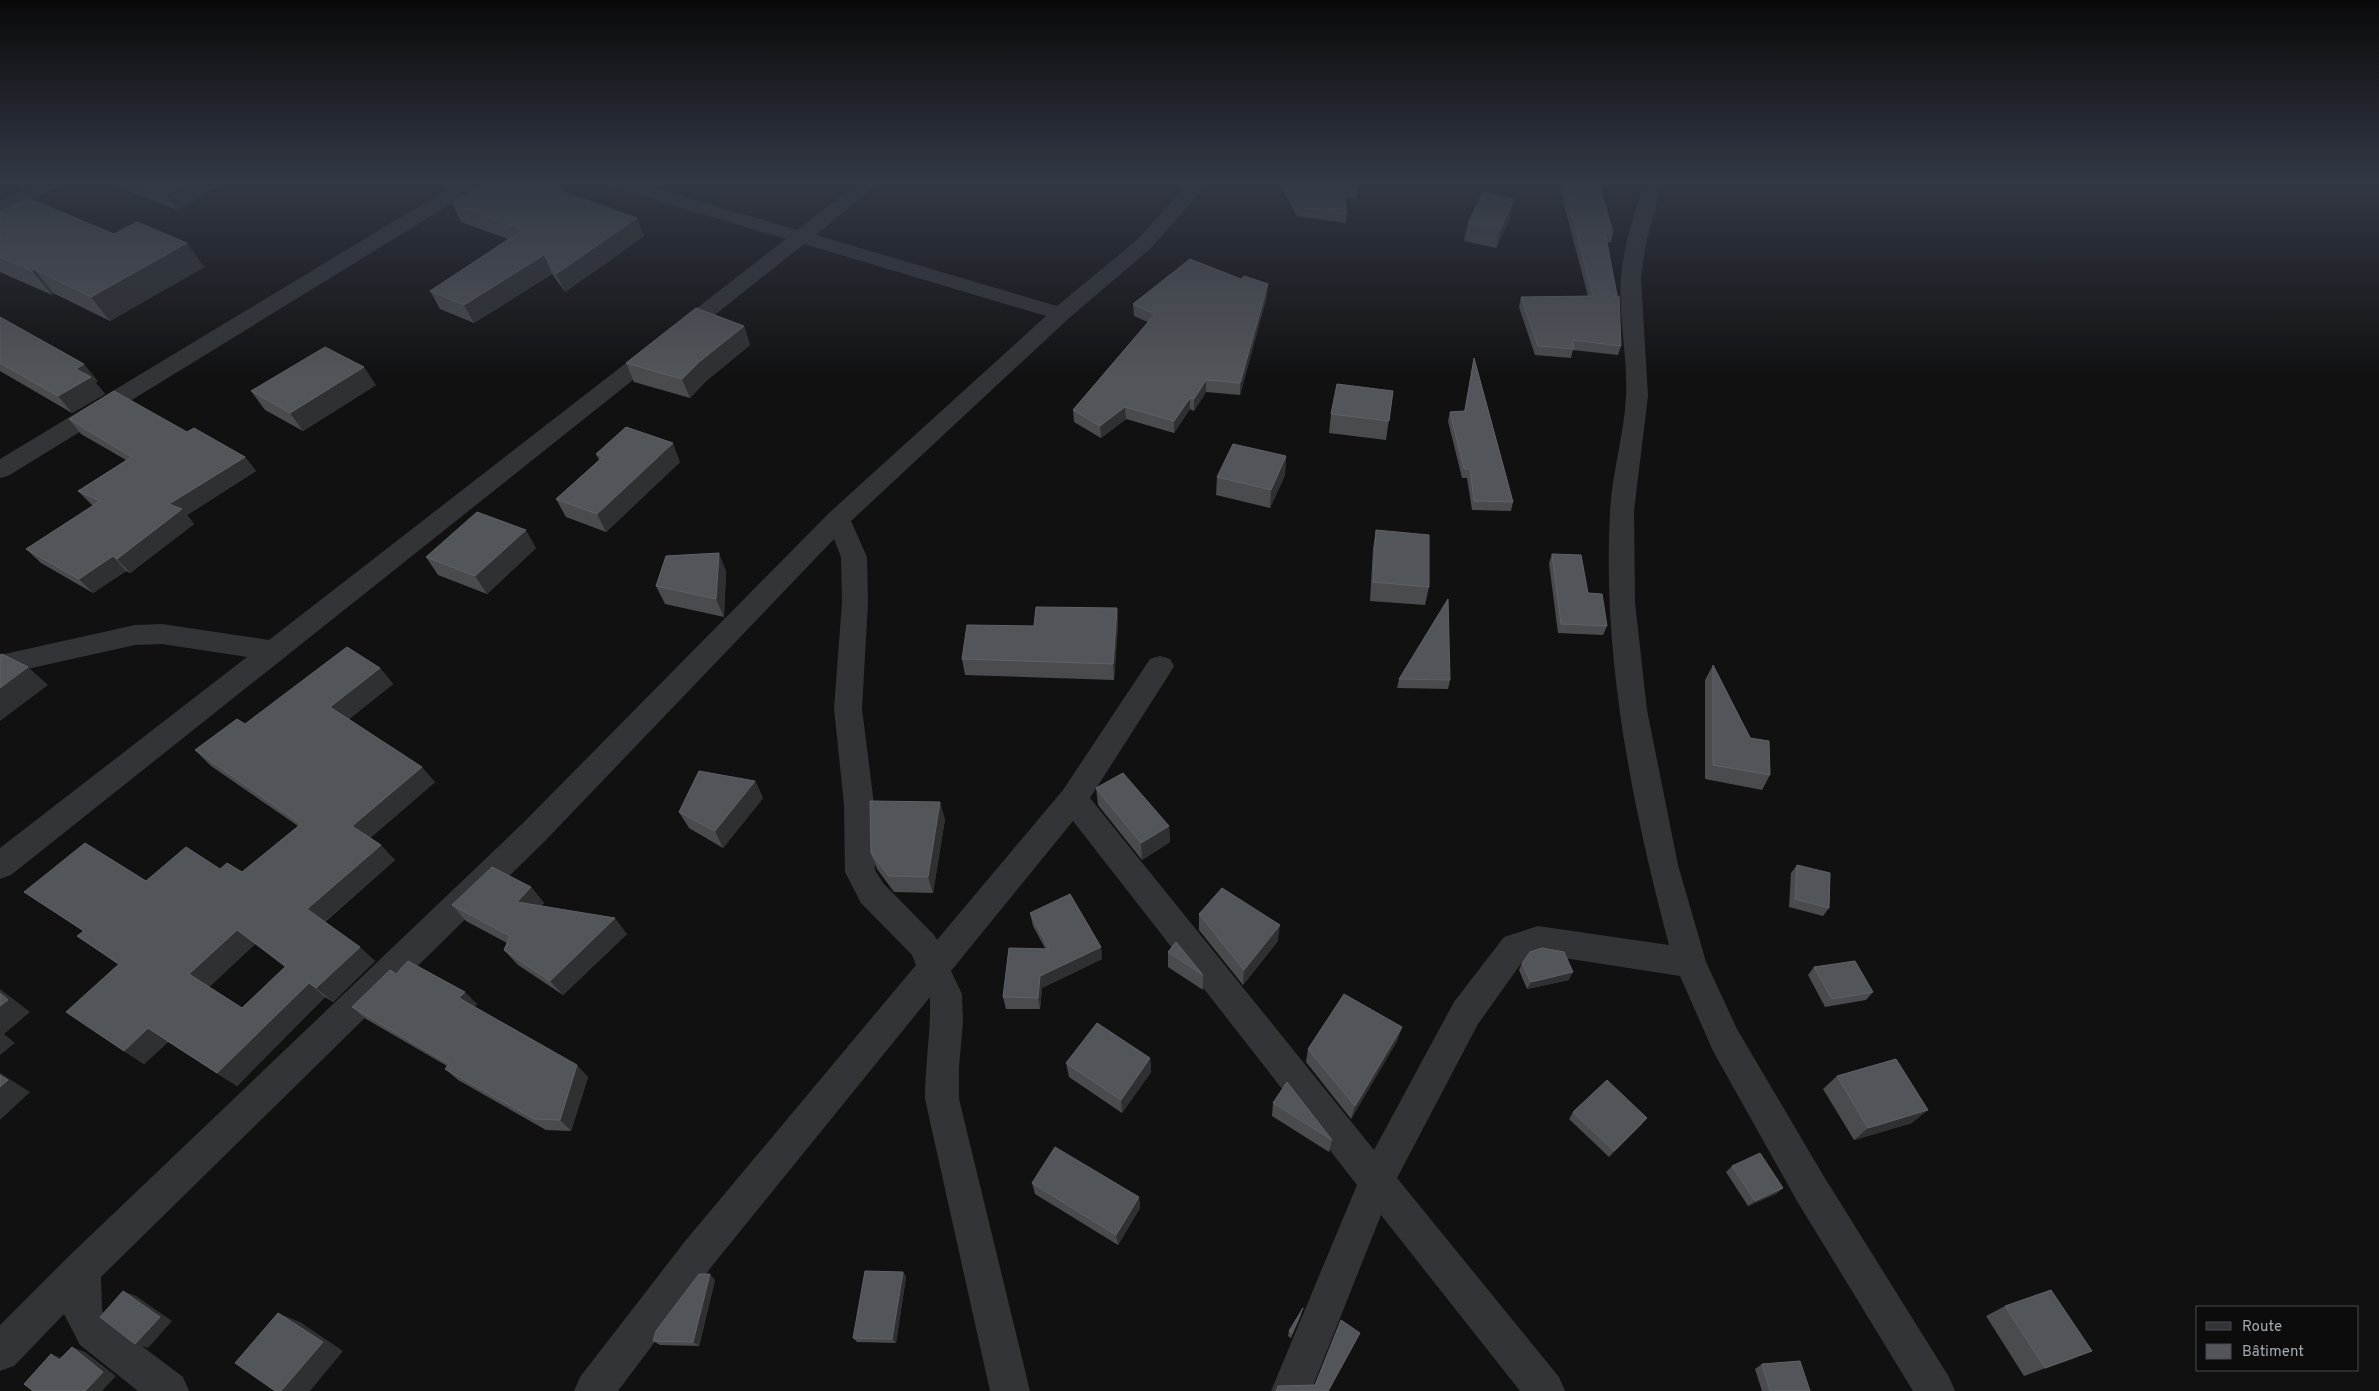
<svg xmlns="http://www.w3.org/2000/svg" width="2379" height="1391" viewBox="0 0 2379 1391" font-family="Overpass,sans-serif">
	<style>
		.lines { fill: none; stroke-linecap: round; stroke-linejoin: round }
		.minor { fill: #323437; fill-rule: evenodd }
		.wall { fill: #494b4e; fill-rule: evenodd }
		.shaded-wall { fill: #2e3032 }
		.building { fill: #525559; stroke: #5f6367; fill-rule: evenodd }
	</style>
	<rect width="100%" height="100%" fill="#111112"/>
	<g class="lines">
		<g class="minor">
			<path d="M 39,182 L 63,182 L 61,186 L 0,215 L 0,201 Z"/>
			<path d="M 459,182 L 482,182 L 480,186 L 8,476 L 0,478 L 0,459 Z"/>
			<path d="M 605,182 L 635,182 L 797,230 L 859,182 L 880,182 L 816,235 L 1057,306 L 1137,240 L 1189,182 L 1209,182 L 1151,248 L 1068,319 L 851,521 L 867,557 L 868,602 L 862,709 L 874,804 L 875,870 L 883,883 L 934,935 L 937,940 L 1063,790 L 1150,659 L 1160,656 L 1170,659 L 1174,666 L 1170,673 L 1090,798 L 1374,1150 L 1454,1002 L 1504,937 L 1538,926 L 1669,945 C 1632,805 1602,658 1610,512 C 1612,473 1624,435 1626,397 C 1628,358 1618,316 1621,276 C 1624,244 1635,213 1644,182 L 1663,182 L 1646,243 L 1641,277 L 1648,396 L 1634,511 L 1635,602 L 1647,710 L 1678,865 L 1706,962 L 1737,1029 L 1823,1175 L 1949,1377 L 1955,1391 L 1913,1391 L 1797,1201 L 1713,1051 L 1680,976 L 1538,954 L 1525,958 L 1478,1024 L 1397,1178 L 1559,1377 L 1565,1391 L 1520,1391 L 1381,1215 L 1311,1391 L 1271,1391 L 1357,1185 L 1073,821 L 951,971 L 962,994 L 963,1022 L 959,1067 L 959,1099 L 1030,1391 L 990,1391 L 925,1099 C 925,1065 931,1031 930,997 L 712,1266 L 618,1391 L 574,1391 L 580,1377 L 686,1240 L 916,965 L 912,955 L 861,903 L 845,872 L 844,804 L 834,709 L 842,602 L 841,557 L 834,539 L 545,841 L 101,1277 L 102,1310 L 106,1319 L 183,1377 L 189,1391 L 138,1391 L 80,1345 L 64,1314 L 14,1366 L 0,1371 L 0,1325 L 69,1256 L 523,823 L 829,513 L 1046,316 L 804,244 L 11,875 L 0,879 L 0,848 L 247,657 L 162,644 L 135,645 L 0,675 L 0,655 L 135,625 L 162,624 L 269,640 L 786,239 L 607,186 Z"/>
		</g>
	</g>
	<g class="wall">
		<path d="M 105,182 L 217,182 L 219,187 L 177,210 Z"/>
		<path d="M 1278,182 L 1357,182 L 1358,190 L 1357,199 L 1345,199 L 1347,214 L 1346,223 L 1297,216 Z"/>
		<path d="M 1564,182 L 1604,182 L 1601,190 L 1613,233 L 1611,242 L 1607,242 L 1616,296 L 1621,346 L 1618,355 L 1573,350 L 1571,358 L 1535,355 L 1519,307 L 1521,297 L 1588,296 L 1561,193 Z"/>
		<path d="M 563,187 L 566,193 L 644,236 L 565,292 L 552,274 L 474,323 L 440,309 L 430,291 L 508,239 L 461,222 L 452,203 Z"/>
		<path d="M 0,212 L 114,234 L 204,267 L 110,321 L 53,293 L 52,295 L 0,272 Z"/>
		<path d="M 1510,217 L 1496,248 L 1464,241 L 1468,223 Z"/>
		<path d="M 1267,296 L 1240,395 L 1206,392 L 1194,411 L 1190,409 L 1174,433 L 1126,419 L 1101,438 L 1074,422 L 1073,410 L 1148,322 L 1134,316 L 1133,304 Z"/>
		<path d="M 0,317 L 98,381 L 95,382 L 105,394 L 72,413 L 0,371 Z"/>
		<path d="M 744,326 L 750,345 L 706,381 L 690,398 L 634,382 L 626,363 Z"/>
		<path d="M 1474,358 L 1513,502 L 1511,511 L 1472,510 L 1467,478 L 1462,478 L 1448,421 L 1450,412 L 1464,412 Z"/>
		<path d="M 376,385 L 303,431 L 265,410 L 251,391 Z"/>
		<path d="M 1393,391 L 1386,440 L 1329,433 L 1331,414 Z"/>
		<path d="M 69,419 L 187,432 L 245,457 L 256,471 L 187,515 L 194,524 L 130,573 L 126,571 L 93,593 L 41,563 L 26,549 L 93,506 L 78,491 L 126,460 L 81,434 Z"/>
		<path d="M 596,454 L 680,462 L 606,532 L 566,517 L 556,499 L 599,460 Z"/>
		<path d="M 1286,456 L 1285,475 L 1270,508 L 1216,495 L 1217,477 Z"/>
		<path d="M 1376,530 L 1429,587 L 1425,605 L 1370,601 L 1373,548 Z"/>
		<path d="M 536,548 L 487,594 L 438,575 L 426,557 Z"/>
		<path d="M 1552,554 L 1588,593 L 1607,626 L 1603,635 L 1558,633 L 1549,563 Z"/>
		<path d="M 726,571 L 724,617 L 665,604 L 656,586 Z"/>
		<path d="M 1117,608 L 1118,624 L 1114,680 L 965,675 L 962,659 L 1034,626 Z"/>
		<path d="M 1713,665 L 1770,775 L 1762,790 L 1705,779 L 1705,680 Z"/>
		<path d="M 380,668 L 393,684 L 349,719 L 435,782 L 370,838 L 395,860 L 325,922 L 375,961 L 333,1002 L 325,997 L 237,1086 L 168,1042 L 144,1064 L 124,1051 L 119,965 L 77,936 L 83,931 L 24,892 L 146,881 L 220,869 L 242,872 L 298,826 L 211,766 L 195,750 L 245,724 ZM 255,944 L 285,967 L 242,1008 L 209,987 Z"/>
		<path d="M 1399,679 L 1450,680 L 1448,689 L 1397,688 Z"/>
		<path d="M 755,781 L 763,798 L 723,848 L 689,828 L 679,812 Z"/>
		<path d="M 1096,788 L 1169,826 L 1170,842 L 1142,860 L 1098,805 Z"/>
		<path d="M 945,819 L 933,893 L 894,892 L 877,869 L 871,853 Z"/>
		<path d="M 1797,865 L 1829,908 L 1823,916 L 1789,907 L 1791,873 Z"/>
		<path d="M 531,887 L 544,903 L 541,906 L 627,934 L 563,995 L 518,965 L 504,950 L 507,943 L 466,921 L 452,905 Z"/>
		<path d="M 1030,913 L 1101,947 L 1102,959 L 1042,988 L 1040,1009 L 1006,1009 L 1003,997 L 1045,948 L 1033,926 Z"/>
		<path d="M 1199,914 L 1278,941 L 1243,985 L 1199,930 Z"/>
		<path d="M 1168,952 L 1203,975 L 1203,990 L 1168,967 Z"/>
		<path d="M 1522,963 L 1569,980 L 1527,989 L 1519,970 Z"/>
		<path d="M 1814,967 L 1873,992 L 1866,1000 L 1825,1007 L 1808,975 Z"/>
		<path d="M 396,974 L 477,1004 L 474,1007 L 588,1077 L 571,1131 L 546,1130 L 458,1080 L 445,1069 L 447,1066 L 366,1019 L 352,1007 Z"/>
		<path d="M 1402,1027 L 1397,1041 L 1351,1119 L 1306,1062 L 1308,1049 Z"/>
		<path d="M 1150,1058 L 1151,1072 L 1122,1113 L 1069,1077 L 1066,1063 Z"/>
		<path d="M 1837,1076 L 1912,1123 L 1854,1140 L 1823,1089 Z"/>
		<path d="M 1273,1103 L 1332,1140 L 1329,1152 L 1272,1116 Z"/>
		<path d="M 1573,1112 L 1642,1124 L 1609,1157 L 1569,1119 Z"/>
		<path d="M 1732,1166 L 1783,1188 L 1776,1194 L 1748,1206 L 1726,1172 Z"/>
		<path d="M 1032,1183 L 1139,1197 L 1140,1208 L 1118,1245 L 1035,1194 Z"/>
		<path d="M 903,1272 L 906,1277 L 896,1343 L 857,1342 L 853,1338 Z"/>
		<path d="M 715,1280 L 699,1346 L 660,1345 L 653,1341 Z"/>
		<path d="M 2005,1306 L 2092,1351 L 2024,1376 L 1986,1316 Z"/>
		<path d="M 1302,1313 L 1291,1338 L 1288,1336 L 1289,1331 Z"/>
		<path d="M 1762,1364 L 1810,1391 L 1762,1391 L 1755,1369 Z"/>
	</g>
	<g class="shaded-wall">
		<path d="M 189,182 L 217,182 L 219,187 L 177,210 L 166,195 Z"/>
		<path d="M 563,187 L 571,205 L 558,190 Z"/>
		<path d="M 1514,199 L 1510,217 L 1496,248 L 1500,230 Z"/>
		<path d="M 637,218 L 644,236 L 565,292 L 556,274 Z"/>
		<path d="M 187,243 L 204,267 L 110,321 L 91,297 Z"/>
		<path d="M 544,255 L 552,274 L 474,323 L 464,305 Z"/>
		<path d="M 34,269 L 53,293 L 52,295 L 32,271 Z"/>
		<path d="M 1268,284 L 1267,296 L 1240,395 L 1240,383 Z"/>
		<path d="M 744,326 L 750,345 L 706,381 L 690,398 L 682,379 L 699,362 Z"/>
		<path d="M 84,364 L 98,381 L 95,382 L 105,394 L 72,413 L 58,396 L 76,369 Z"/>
		<path d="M 364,367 L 376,385 L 303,431 L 290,413 Z"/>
		<path d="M 1206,380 L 1206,392 L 1194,411 L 1194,399 Z"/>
		<path d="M 1190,398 L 1190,409 L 1174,433 L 1174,421 Z"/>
		<path d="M 1125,407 L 1126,419 L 1101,438 L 1100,426 Z"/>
		<path d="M 673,443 L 680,462 L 606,532 L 597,514 Z"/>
		<path d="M 1286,456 L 1285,475 L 1270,508 L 1271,490 Z"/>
		<path d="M 245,457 L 256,471 L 187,515 L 194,524 L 130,573 L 117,559 L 169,504 Z"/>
		<path d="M 526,530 L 536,548 L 487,594 L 475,576 Z"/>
		<path d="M 719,553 L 726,571 L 724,617 L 716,599 Z"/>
		<path d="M 113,556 L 126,571 L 93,593 L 79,579 Z"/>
		<path d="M 1117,608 L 1118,624 L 1114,680 L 1113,664 Z"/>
		<path d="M 28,667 L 48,685 L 0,721 L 0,688 Z"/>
		<path d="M 380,668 L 393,684 L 344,723 L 330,707 Z"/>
		<path d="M 422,767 L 435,782 L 367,841 L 352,826 Z"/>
		<path d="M 755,781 L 763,798 L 723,848 L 715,831 Z"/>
		<path d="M 940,802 L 945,819 L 933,893 L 928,877 Z"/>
		<path d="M 1169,826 L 1170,842 L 1142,860 L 1141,843 Z"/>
		<path d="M 381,845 L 395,860 L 323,923 L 307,909 Z"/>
		<path d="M 531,887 L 544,903 L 530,918 L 517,902 Z"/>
		<path d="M 615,918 L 627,934 L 563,995 L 550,981 Z"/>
		<path d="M 1280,925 L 1278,941 L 1243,985 L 1244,970 Z"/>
		<path d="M 237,930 L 255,944 L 208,988 L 189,974 Z"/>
		<path d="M 360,947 L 375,961 L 333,1002 L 316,988 Z"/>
		<path d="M 1101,947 L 1102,959 L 1042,988 L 1040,1009 L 1038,998 L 1040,976 Z"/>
		<path d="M 1573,972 L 1569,980 L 1527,989 L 1531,982 Z"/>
		<path d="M 309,983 L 325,997 L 237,1086 L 217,1073 Z"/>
		<path d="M 0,989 L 30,1012 L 4,1034 L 15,1043 L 0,1055 Z"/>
		<path d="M 465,992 L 477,1004 L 471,1011 L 459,998 Z"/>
		<path d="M 1402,1027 L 1397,1041 L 1351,1119 L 1355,1106 Z"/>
		<path d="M 148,1028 L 168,1042 L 144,1064 L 124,1051 Z"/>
		<path d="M 1150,1058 L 1151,1072 L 1122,1113 L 1121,1100 Z"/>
		<path d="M 577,1065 L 588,1077 L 571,1131 L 560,1120 Z"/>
		<path d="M 0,1073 L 30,1092 L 0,1120 Z"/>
		<path d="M 1928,1110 L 1912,1123 L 1854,1140 L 1868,1128 Z"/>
		<path d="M 1647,1118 L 1642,1124 L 1609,1157 L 1614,1151 Z"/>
		<path d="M 1783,1188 L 1776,1194 L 1748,1206 L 1755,1201 Z"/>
		<path d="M 1139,1197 L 1140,1208 L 1118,1245 L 1116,1235 Z"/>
		<path d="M 903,1272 L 906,1277 L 896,1343 L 892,1339 Z"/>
		<path d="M 710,1274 L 715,1280 L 699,1346 L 693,1342 Z"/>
		<path d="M 123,1291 L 136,1296 L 172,1321 L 148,1348 L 135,1344 Z"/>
		<path d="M 278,1313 L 300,1322 L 343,1351 L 310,1391 L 281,1391 Z"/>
		<path d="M 1360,1333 L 1356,1341 L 1329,1391 L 1328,1391 Z"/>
		<path d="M 72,1347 L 85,1352 L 116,1376 L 102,1391 L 85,1391 Z"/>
		<path d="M 2092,1351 L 2070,1360 L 2024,1376 L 2045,1368 Z"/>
		<path d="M 51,1354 L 65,1359 L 59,1360 Z"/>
	</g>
	<g class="building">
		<path d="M 134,182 L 189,182 L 166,195 Z"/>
		<path d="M 486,182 L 550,182 L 563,187 L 558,190 L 637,218 L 556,274 L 544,255 L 464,305 L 430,291 L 523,230 L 452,203 Z"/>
		<path d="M 1284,182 L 1357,182 L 1358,190 L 1343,190 L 1347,214 L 1298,207 Z"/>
		<path d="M 1564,182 L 1599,182 L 1613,233 L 1605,232 L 1617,295 L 1613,296 L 1619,296 L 1621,346 L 1572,340 L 1574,349 L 1538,346 L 1521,297 L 1593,296 L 1564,184 Z"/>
		<path d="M 1483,192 L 1514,199 L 1500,230 L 1468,223 Z"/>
		<path d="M 28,198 L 114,234 L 137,222 L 187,243 L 91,297 L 34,269 L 32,271 L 0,257 L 0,212 Z"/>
		<path d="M 1190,259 L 1241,279 L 1244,276 L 1268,284 L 1240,383 L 1206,380 L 1194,399 L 1190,398 L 1174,421 L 1125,407 L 1100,426 L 1073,410 L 1155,314 L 1133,304 Z"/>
		<path d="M 696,308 L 744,326 L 699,362 L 682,379 L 626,363 Z"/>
		<path d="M 0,317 L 84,364 L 76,369 L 91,377 L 58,396 L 0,363 Z"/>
		<path d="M 325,347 L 364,367 L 290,413 L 251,391 Z"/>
		<path d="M 1474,358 L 1513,502 L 1474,501 L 1470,469 L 1464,469 L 1450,412 L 1465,411 Z"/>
		<path d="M 1337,384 L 1393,391 L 1389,421 L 1331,414 Z"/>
		<path d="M 114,391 L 187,432 L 194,428 L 245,457 L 169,504 L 182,509 L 117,559 L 113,556 L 79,579 L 26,549 L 100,501 L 78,491 L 132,457 L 69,419 Z"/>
		<path d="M 626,427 L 673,443 L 597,514 L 556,499 L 603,457 L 596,454 Z"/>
		<path d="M 1233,444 L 1286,456 L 1271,490 L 1217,477 Z"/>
		<path d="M 477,512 L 526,530 L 475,576 L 426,557 Z"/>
		<path d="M 1376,530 L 1429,535 L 1429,587 L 1373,582 Z"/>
		<path d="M 719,553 L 716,599 L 656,586 L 666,556 Z"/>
		<path d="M 1552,554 L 1581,555 L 1588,593 L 1602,594 L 1607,626 L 1561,624 Z"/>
		<path d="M 1448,599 L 1450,680 L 1399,679 Z"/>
		<path d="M 1036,607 L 1117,608 L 1113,664 L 962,659 L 967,625 L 1034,626 Z"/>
		<path d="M 347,647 L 380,668 L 330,707 L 422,767 L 352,826 L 381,845 L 307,909 L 360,947 L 316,988 L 309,983 L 217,1073 L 148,1028 L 124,1051 L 66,1012 L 119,964 L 77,936 L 84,931 L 24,892 L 85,843 L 146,881 L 186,847 L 220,869 L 227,863 L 242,872 L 301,824 L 195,750 L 237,719 L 245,724 ZM 237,930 L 286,966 L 242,1008 L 189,974 Z"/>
		<path d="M 2,654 L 28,667 L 0,688 L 0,655 Z"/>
		<path d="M 1713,665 L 1750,738 L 1769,741 L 1770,775 L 1713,765 Z"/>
		<path d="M 699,771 L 755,781 L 715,831 L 679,812 Z"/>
		<path d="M 1123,773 L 1169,826 L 1141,843 L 1096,788 Z"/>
		<path d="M 870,801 L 940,802 L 928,877 L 889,876 L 871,853 Z"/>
		<path d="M 1797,865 L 1830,873 L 1829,908 L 1795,899 Z"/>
		<path d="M 492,867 L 531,887 L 517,902 L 615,918 L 550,981 L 504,950 L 510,936 L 452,905 Z"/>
		<path d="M 1222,888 L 1280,925 L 1244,970 L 1199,914 Z"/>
		<path d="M 1070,894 L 1101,947 L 1040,976 L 1038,998 L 1003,997 L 1009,948 L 1049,949 L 1030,913 Z"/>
		<path d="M 1176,942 L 1203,975 L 1168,952 Z"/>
		<path d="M 1542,948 L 1564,952 L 1573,972 L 1531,982 L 1522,963 L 1530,952 Z"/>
		<path d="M 408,961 L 465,992 L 459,998 L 577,1065 L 560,1120 L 534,1119 L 445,1069 L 449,1064 L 352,1007 L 390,970 L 396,974 Z"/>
		<path d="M 1855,961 L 1873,992 L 1832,999 L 1814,967 Z"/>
		<path d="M 0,993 L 8,1000 L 0,1006 Z"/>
		<path d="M 1344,994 L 1402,1027 L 1355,1106 L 1308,1049 Z"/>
		<path d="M 1097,1023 L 1150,1058 L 1121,1100 L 1066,1063 Z"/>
		<path d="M 1896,1059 L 1928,1110 L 1868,1128 L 1837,1076 Z"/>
		<path d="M 0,1075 L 8,1080 L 0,1087 Z"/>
		<path d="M 1607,1080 L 1647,1118 L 1614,1151 L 1573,1112 Z"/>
		<path d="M 1287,1082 L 1332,1140 L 1273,1103 Z"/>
		<path d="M 1055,1147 L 1139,1197 L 1116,1235 L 1032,1183 Z"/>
		<path d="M 1760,1153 L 1783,1188 L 1755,1201 L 1732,1166 Z"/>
		<path d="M 865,1271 L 903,1272 L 892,1339 L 853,1338 Z"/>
		<path d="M 699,1274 L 710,1274 L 693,1342 L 653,1341 L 656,1331 Z"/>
		<path d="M 2051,1290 L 2092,1351 L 2045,1368 L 2005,1306 Z"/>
		<path d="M 123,1291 L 160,1317 L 135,1344 L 100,1317 Z"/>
		<path d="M 1303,1308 L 1292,1333 L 1289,1331 Z"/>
		<path d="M 278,1313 L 323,1342 L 281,1391 L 275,1391 L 235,1363 Z"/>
		<path d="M 1341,1320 L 1360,1333 L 1328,1391 L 1276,1391 L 1278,1386 L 1315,1385 Z"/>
		<path d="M 72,1347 L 103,1372 L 85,1391 L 33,1391 L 24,1384 L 51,1354 L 59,1360 Z"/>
		<path d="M 1800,1361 L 1810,1391 L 1770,1391 L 1762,1364 Z"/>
	</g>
	<linearGradient id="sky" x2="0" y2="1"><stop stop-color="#09090a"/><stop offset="0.48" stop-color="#323844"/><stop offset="1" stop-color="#323844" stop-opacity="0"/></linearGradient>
	<rect width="2379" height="377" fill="url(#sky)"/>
	<rect x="2196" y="1306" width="162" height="65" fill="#0c0c0d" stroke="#484b4f"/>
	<rect x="2206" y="1322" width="25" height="8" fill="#323437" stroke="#484b4f"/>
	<text x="2242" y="1331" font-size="15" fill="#a3aab1">Route</text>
	<rect x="2206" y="1344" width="25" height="15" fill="#525559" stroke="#484b4f"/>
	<text x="2242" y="1356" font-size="15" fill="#a3aab1">Bâtiment</text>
</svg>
